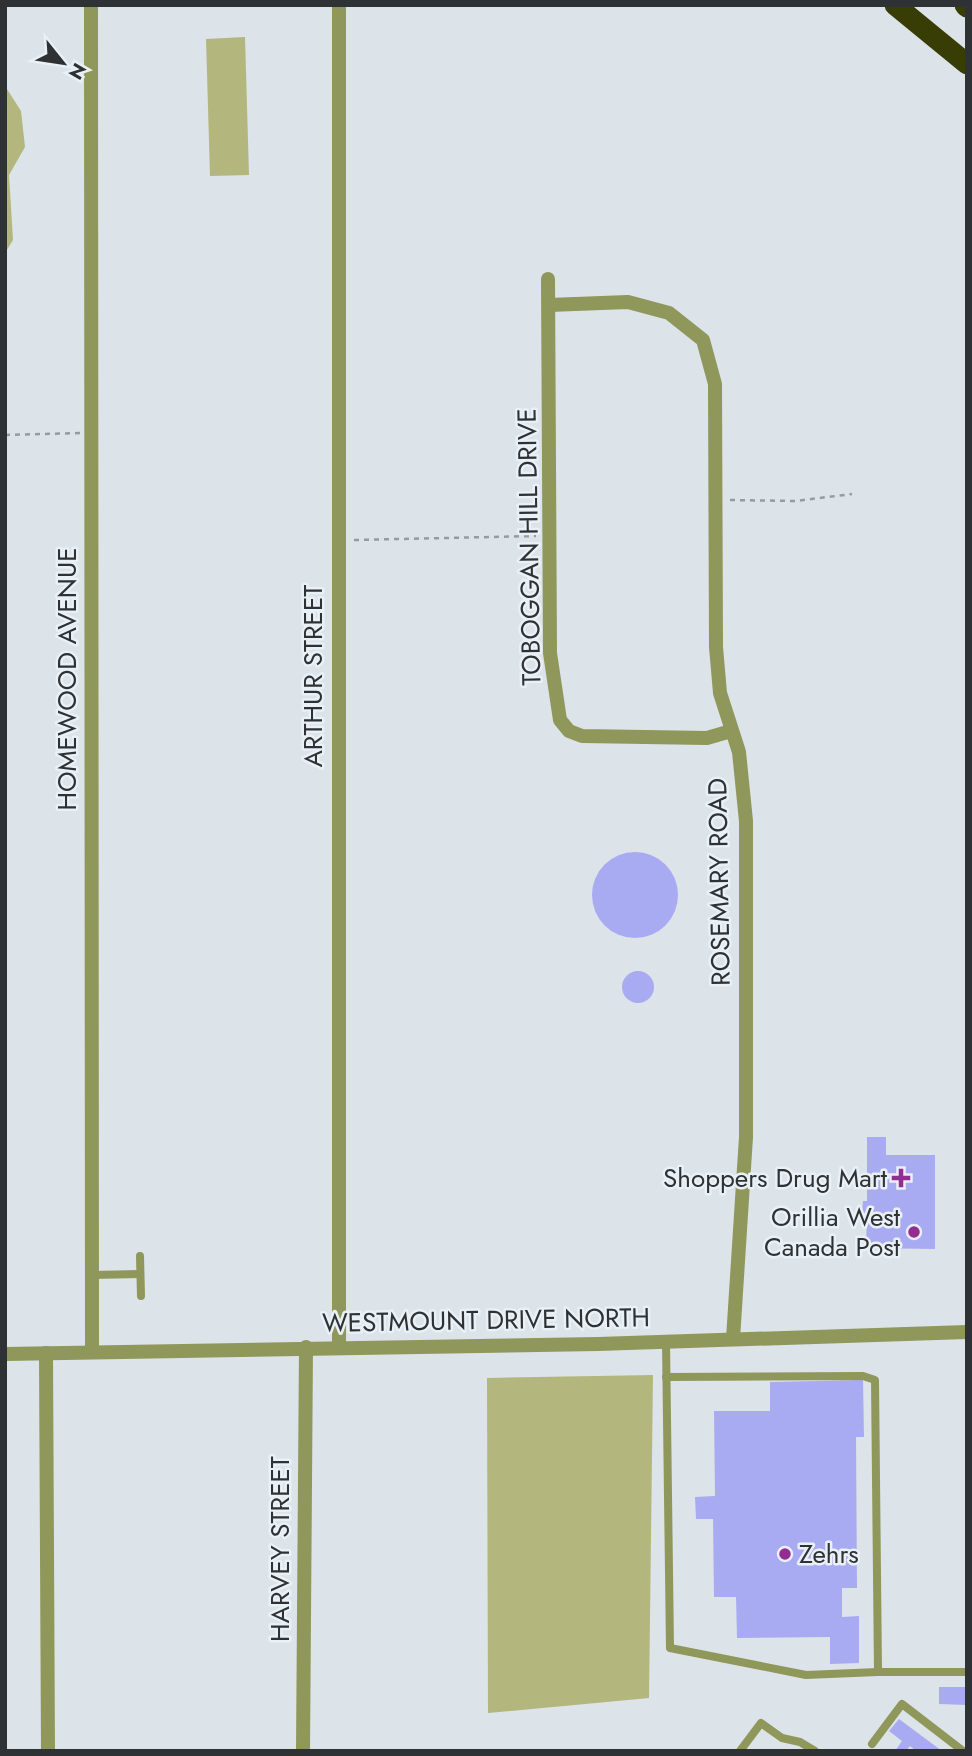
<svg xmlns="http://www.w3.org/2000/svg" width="972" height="1756" viewBox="0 0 972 1756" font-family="Jost,sans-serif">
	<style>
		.green { fill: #b3b77d }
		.building { fill: #a9abf2 }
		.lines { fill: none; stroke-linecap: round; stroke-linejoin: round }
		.path { stroke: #969ba0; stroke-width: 2.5; stroke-dasharray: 5 5; stroke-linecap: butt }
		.service { stroke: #8f975a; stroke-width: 8 }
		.minor { stroke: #8f975a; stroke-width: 14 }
		.tertiary { stroke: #8f975a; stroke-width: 14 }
		.motorway { stroke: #383d05; stroke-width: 21 }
		.poi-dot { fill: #932d92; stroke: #e9f0f6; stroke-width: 2.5 }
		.labels { text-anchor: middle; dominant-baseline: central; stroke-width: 5; stroke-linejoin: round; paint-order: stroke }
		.street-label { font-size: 26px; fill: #2f3234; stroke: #e9f0f6 }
		.poi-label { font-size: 26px; fill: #2f3234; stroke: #e9f0f6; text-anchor: end }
	</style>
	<rect width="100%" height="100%" fill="#dce3e9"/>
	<g class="green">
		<path d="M 245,37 L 249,175 L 210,176 L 206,39 Z"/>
		<path d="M 5,86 L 21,111 L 25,147 L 9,175 L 13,240 L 5,253 Z"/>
		<path d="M 653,1375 L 649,1698 L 488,1713 L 487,1378 Z"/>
	</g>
	<g class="building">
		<circle cx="635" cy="895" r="43"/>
		<circle cx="638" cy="987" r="16"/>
		<path d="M 867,1137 L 886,1137 L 886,1155 L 935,1155 L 935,1249 L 866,1248 L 867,1213 L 862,1213 L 863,1201 L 867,1201 Z"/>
		<path d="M 863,1380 L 864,1437 L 856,1437 L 857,1588 L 842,1588 L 842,1617 L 859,1616 L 859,1663 L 830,1664 L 830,1637 L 737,1638 L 736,1597 L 714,1597 L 713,1519 L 696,1519 L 695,1497 L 715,1496 L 714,1411 L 770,1411 L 770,1382 Z"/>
		<path d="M 939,1687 L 967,1687 L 967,1705 L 939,1704 Z"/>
		<path d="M 899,1719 L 942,1751 L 916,1751 L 910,1746 L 906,1751 L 895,1751 L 902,1741 L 889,1731 Z"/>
	</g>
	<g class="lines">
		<g class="path">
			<path d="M 5,435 L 80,433"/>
			<path d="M 730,500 L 795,501 L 852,494"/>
			<path d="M 354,540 L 536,536"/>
		</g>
		<g class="service">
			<path d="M 140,1256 L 141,1296"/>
			<path d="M 92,1275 L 140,1274"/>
			<path d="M 666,1342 L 670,1648 L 806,1675 L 878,1672"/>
			<path d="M 666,1377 L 863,1376 L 875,1380 L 878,1672 L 967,1672"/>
			<path d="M 872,1744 L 902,1704 L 963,1751"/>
			<path d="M 740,1751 L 761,1723 L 782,1738 L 800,1742 L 815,1751"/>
		</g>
		<g class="minor">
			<path d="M 91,5 L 92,1352"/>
			<path d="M 548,279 L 550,653 L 560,720 L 569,731 L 582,736 L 707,738 L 731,731"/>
			<path d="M 549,305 L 628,302 L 669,313 L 703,340 L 715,384 L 716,647 L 720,693 L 739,752 L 746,821 L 746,1137 L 733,1339"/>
			<path d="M 339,1347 L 339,5"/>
			<path d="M 46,1353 L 48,1751"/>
			<path d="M 303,1751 L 306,1347"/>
		</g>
		<path class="tertiary" d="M 5,1354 L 598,1344 L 967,1332"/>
		<g class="motorway">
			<path d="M 895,5 L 967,64"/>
			<path d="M 965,5 L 967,7"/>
		</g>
	</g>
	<g class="poi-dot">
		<path d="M897.5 1167.5h7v7h7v7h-7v7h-7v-7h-7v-7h7z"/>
		<circle cx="914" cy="1232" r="7"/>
		<circle cx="785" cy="1554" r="7"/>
	</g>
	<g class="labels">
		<g class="street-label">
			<text transform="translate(529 547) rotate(-91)">TOBOGGAN HILL DRIVE</text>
			<text transform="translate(313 676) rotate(-90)">ARTHUR STREET</text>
			<text transform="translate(67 679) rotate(-90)">HOMEWOOD AVENUE</text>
			<text transform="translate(719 882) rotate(-91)">ROSEMARY ROAD</text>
			<text transform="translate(486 1320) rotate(-1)">WESTMOUNT DRIVE NORTH</text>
			<text transform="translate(280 1549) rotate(-90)">HARVEY STREET</text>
		</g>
		<g class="poi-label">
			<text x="887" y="1178">Shoppers Drug Mart</text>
			<text x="900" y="1217">Orillia West<tspan x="900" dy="30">Canada Post</tspan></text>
			<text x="799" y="1554" text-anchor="start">Zehrs</text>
		</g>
	</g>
	<rect width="972" height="1756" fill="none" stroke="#2f3234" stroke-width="14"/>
	<g transform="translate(63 63) rotate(120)" stroke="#e9f0f6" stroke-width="5" paint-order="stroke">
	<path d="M0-5L12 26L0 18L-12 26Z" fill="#2f3234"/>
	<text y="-10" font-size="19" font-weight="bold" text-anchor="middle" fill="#2f3234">N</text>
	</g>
</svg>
